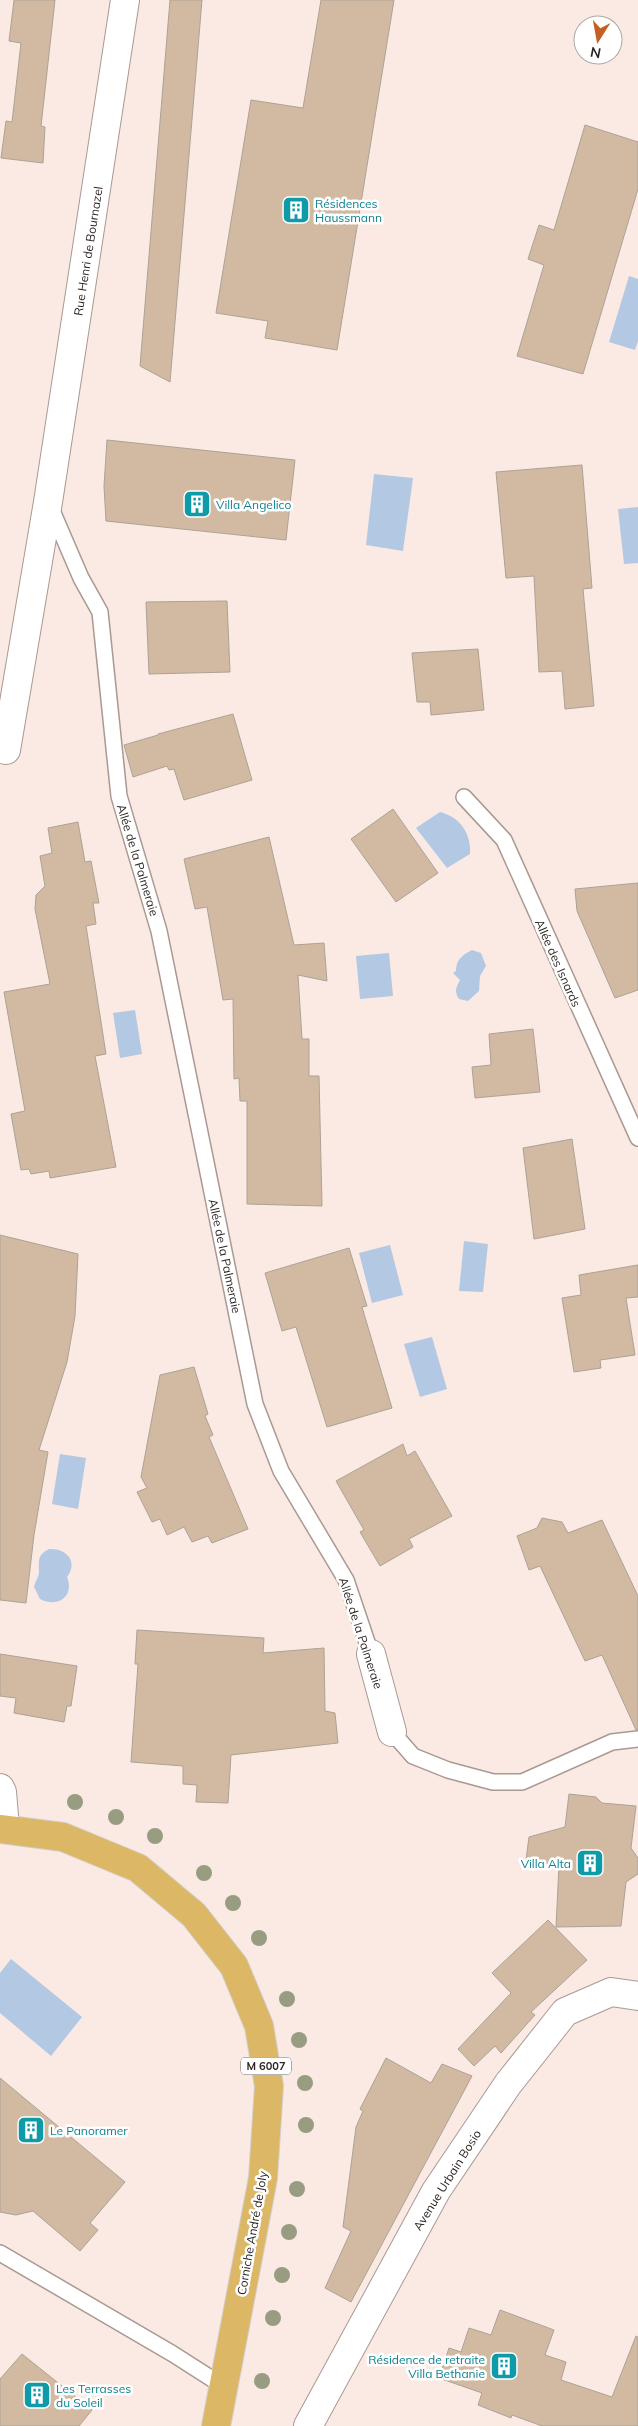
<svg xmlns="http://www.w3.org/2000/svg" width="638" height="2426" viewBox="0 0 638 2426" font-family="Mulish,sans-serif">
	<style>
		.water { fill: #b3c9e3 }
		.building { fill: #d1baa1; stroke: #ada296 }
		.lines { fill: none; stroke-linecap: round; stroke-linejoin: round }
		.lane-casing { stroke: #aa9993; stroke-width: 18 }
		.street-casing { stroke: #aa9993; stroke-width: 30 }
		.primary-casing { stroke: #d1cfcf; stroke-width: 30 }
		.lane { stroke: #fff; stroke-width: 15 }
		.street { stroke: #fff; stroke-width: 28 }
		.primary { stroke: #dcb866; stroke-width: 28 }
		.tree { fill: #989c81 }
		.labels { text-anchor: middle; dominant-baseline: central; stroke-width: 5; stroke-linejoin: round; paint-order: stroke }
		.shield { fill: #fff; stroke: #6b6665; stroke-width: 1 }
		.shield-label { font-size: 11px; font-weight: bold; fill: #2c2523 }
		.culture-label { font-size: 12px; fill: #0d838f; stroke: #fff; text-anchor: start }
		.street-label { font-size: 12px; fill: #2c2523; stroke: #fff }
	</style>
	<rect width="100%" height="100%" fill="#fbe9e3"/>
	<g class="water">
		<path d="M 629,276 L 638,279 L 638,341 L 635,350 L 609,342 Z"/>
		<path d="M 374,474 L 413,478 L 403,551 L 366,545 Z"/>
		<path d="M 638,507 L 638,563 L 624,564 L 618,509 Z"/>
		<path d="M 440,812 C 460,817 471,833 470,854 L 447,868 L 416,828 Z"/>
		<path d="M 472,950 L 481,953 L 486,966 L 480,976 L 479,991 L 468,1001 L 459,999 C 454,991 456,988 460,980 L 453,973 L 456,971 C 456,960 462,955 472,950 Z"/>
		<path d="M 389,953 L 393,996 L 360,999 L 356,956 Z"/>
		<path d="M 135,1010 L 142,1054 L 120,1058 L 113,1013 Z"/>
		<path d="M 464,1241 L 488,1244 L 483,1292 L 459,1291 Z"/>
		<path d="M 390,1245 L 403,1295 L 372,1303 L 359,1253 Z"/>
		<path d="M 432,1337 L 447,1389 L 420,1397 L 404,1344 Z"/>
		<path d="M 60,1454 L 86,1458 L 78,1509 L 52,1504 Z"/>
		<path d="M 49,1549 C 66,1548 79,1561 67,1577 C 75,1597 57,1608 40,1599 L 34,1587 C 35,1582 39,1576 39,1572 C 39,1561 37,1555 49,1549 Z"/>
		<path d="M 11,1959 L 82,2017 L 51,2056 L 0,2013 L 0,1973 Z"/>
	</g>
	<g class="building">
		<path d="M 14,0 L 55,0 L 41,126 L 45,127 L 43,163 L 1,158 L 6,121 L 12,122 L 21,43 L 9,41 Z"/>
		<path d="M 170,0 L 202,0 L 170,382 L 140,366 Z"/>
		<path d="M 321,0 L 394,0 L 337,350 L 265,338 L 268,321 L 216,313 L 251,100 L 303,108 Z"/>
		<path d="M 585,125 L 638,142 L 638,189 L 583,374 L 517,356 L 544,265 L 528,259 L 539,225 L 554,230 Z"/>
		<path d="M 107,440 L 295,460 L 286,540 L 106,521 L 104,486 Z"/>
		<path d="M 582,465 L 592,588 L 583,589 L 594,706 L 565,709 L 562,671 L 539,672 L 534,576 L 506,578 L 496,472 Z"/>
		<path d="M 227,601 L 230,672 L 149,674 L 146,602 Z"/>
		<path d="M 478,649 L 484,710 L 431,715 L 430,702 L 417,702 L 412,653 Z"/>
		<path d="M 233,714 L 252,780 L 184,800 L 174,769 L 169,770 L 167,766 L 133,777 L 124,745 L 158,735 L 158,734 Z"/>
		<path d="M 393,809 L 438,873 L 396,902 L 351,839 Z"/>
		<path d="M 78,822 L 85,862 L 91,861 L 99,903 L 93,903 L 96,924 L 86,926 L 106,1054 L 95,1056 L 116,1167 L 50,1178 L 49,1171 L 31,1174 L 29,1169 L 21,1170 L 11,1114 L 25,1111 L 4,992 L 50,984 L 35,909 L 36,895 L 45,886 L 40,856 L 52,853 L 48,828 Z"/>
		<path d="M 269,837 L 294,945 L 324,943 L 327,981 L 298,975 L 302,1039 L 309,1039 L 309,1076 L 319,1076 L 322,1206 L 247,1204 L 247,1101 L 240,1101 L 239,1078 L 234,1079 L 233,999 L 223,1000 L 207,907 L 195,909 L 184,859 Z"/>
		<path d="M 638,883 L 638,990 L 615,998 L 577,911 L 575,889 Z"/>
		<path d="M 533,1029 L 540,1092 L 475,1098 L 472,1067 L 491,1065 L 489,1034 Z"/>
		<path d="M 572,1139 L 585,1229 L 534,1239 L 523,1148 Z"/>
		<path d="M 0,1235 L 78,1254 L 75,1316 L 67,1362 L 39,1450 L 48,1452 L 34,1535 L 26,1603 L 0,1600 Z"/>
		<path d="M 349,1248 L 367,1306 L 362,1307 L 392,1408 L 327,1427 L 296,1327 L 282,1331 L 265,1273 Z"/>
		<path d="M 638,1265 L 638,1297 L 626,1298 L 635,1355 L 600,1360 L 601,1368 L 574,1372 L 562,1298 L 581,1295 L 579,1275 Z"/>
		<path d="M 194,1367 L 208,1414 L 205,1416 L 213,1435 L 209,1437 L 248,1529 L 212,1543 L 208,1536 L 192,1542 L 184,1527 L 167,1535 L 160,1519 L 152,1522 L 137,1492 L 147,1488 L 141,1477 L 160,1375 Z"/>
		<path d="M 403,1444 L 407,1456 L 415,1451 L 452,1516 L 409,1539 L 413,1547 L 380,1566 L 360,1532 L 364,1530 L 336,1481 Z"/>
		<path d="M 542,1518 L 562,1522 L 568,1533 L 602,1520 L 638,1596 L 638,1730 L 636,1730 L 602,1655 L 585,1661 L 540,1566 L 529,1570 L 517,1536 L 537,1528 Z"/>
		<path d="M 137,1630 L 264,1638 L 263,1653 L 324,1648 L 325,1711 L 335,1713 L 338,1743 L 231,1755 L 228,1803 L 196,1802 L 197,1785 L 183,1784 L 183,1766 L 131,1762 L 138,1664 L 135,1664 Z"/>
		<path d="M 0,1654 L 77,1666 L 71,1706 L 67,1706 L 64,1722 L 14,1713 L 16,1698 L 0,1696 Z"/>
		<path d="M 569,1794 L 596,1797 L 602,1803 L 636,1806 L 631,1848 L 638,1858 L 638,1874 L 626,1882 L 621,1926 L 556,1927 L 559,1865 L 526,1860 L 529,1837 L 565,1827 Z"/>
		<path d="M 548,1920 L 587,1960 L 531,2012 L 535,2015 L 501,2053 L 495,2046 L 474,2066 L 458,2049 L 511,1993 L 492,1973 Z"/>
		<path d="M 386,2058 L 431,2083 L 442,2064 L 472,2076 L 351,2302 L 325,2288 L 351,2231 L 343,2227 L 356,2127 L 363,2111 L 360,2109 Z"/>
		<path d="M 0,2078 L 125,2182 L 90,2223 L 98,2230 L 80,2251 L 33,2211 L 16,2215 L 0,2212 Z"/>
		<path d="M 500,2310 L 554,2330 L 545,2355 L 566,2362 L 561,2380 L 612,2397 L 636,2336 L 638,2337 L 638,2426 L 542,2426 L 512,2415 L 511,2418 L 478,2405 L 482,2393 L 439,2378 L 449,2348 L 461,2352 L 469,2328 L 491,2335 Z"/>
		<path d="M 22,2354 L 92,2410 L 79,2426 L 0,2426 L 0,2379 Z"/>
	</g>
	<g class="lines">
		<g class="lane-casing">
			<g id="lane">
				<path d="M 50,506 L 81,578 L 100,612 L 119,796 L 159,931 L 255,1404 L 281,1471 L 346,1580 L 371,1654"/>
				<path d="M 464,797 L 504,840 L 638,1138"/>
				<path d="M 392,1732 L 413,1756 L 448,1770 L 493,1782 L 522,1782 L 612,1742 L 638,1739"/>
				<path d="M 0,2253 L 173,2354 L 223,2386"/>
			</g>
		</g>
		<g class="street-casing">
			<g id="street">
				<path d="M 6,750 L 48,502 L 125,0"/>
				<path d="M 371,1654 L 392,1732"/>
				<path d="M 0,1788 L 2,1792 L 5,1828"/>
				<path d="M 308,2426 L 436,2191 L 508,2084 L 565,2012 L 611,1992 L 638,1996"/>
			</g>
		</g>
		<g class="primary-casing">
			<path id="primary" d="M 0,1829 L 63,1837 L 138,1868 L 194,1915 L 234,1966 L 259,2026 L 269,2086 L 263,2178 L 216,2426"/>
		</g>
		<use href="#lane" class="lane"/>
		<use href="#street" class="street"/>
		<use href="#primary" class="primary"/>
	</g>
	<g class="tree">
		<circle cx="75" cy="1802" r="8"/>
		<circle cx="116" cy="1817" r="8"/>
		<circle cx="155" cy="1836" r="8"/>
		<circle cx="204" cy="1873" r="8"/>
		<circle cx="233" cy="1903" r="8"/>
		<circle cx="259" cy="1938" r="8"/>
		<circle cx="287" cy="1999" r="8"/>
		<circle cx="299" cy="2040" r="8"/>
		<circle cx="305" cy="2083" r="8"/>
		<circle cx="306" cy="2125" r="8"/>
		<circle cx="297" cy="2189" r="8"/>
		<circle cx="289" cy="2232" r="8"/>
		<circle cx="282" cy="2275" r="8"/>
		<circle cx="273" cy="2318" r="8"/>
		<circle cx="262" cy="2381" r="8"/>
	</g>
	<defs>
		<g id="building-square" transform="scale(1.4375)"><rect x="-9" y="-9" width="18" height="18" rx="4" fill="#0f9aa8" stroke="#fff"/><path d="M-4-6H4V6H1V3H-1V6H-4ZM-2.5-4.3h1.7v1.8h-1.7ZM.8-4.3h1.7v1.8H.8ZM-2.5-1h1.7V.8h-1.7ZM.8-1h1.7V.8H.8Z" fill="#fff"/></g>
	</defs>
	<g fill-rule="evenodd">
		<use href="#building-square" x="296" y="210"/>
		<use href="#building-square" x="197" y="504"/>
		<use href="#building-square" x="590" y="1863"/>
		<use href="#building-square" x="31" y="2130"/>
		<use href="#building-square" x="504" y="2366"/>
		<use href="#building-square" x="37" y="2395"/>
	</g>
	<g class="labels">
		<rect class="shield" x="241" y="2057.5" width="50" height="17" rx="4"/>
		<g class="shield-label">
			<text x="266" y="2066">M 6007</text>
		</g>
		<g class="culture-label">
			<text x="315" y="203">Résidences<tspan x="315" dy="14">Haussmann</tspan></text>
			<text x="216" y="504">Villa Angelico</text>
			<text x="571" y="1863" text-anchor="end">Villa Alta</text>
			<text x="50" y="2130">Le Panoramer</text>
			<text x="485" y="2359" text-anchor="end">Résidence de retraite<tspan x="485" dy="14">Villa Bethanie</tspan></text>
			<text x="56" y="2388">Les Terrasses<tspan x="56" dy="14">du Soleil</tspan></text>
		</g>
		<g class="street-label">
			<text transform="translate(88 251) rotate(-81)">Rue Henri de Bournazel</text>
			<text transform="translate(138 860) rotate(73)">Allée de la Palmeraie</text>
			<text transform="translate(558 963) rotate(66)">Allée des Isnards</text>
			<text transform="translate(225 1256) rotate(78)">Allée de la Palmeraie</text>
			<text transform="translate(361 1633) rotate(72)">Allée de la Palmeraie</text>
			<text transform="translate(447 2180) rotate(-58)">Avenue Urbain Bosio</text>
			<text transform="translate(252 2233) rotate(-80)">Corniche André de Joly</text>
		</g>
	</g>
	<g transform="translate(598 40) rotate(191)"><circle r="24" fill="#ffffff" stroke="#aba8a7"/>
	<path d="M0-4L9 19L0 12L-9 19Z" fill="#c26121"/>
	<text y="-8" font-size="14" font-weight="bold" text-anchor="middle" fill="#2c2523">N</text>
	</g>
</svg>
